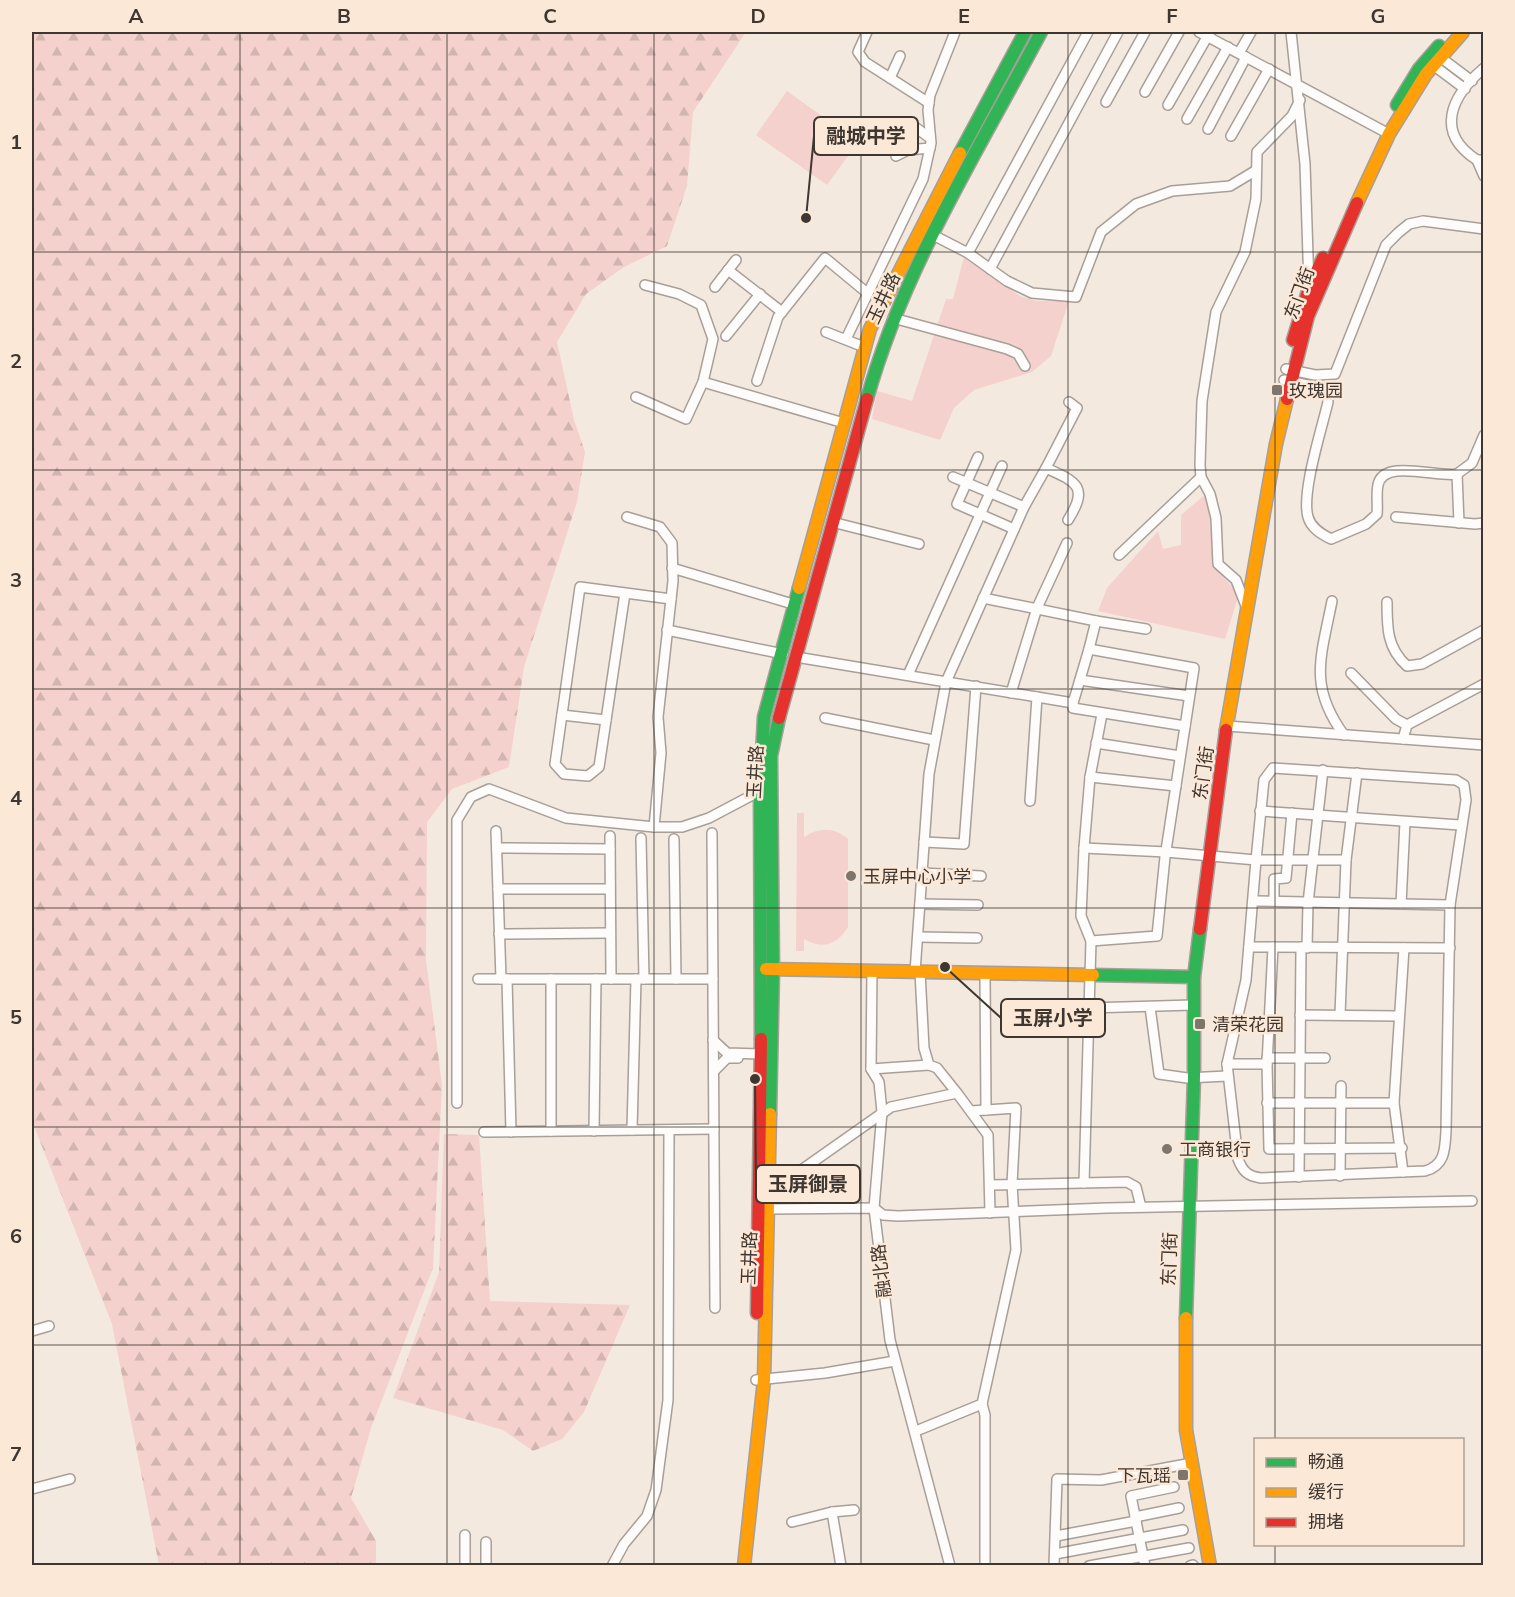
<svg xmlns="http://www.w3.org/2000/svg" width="1515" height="1597" viewBox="0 0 1515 1597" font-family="Mulish,'Noto Sans SC',sans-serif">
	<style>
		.grass { fill: #f4d1cc }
		.forest { fill: url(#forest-firs) }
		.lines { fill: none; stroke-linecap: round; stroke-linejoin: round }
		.street-casing { stroke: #a79f98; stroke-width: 12 }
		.fast-casing { stroke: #a79f98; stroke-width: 15 }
		.slow-casing { stroke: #a79f98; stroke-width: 15 }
		.jam-casing { stroke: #a79f98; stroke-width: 15 }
		.street { stroke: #fdfcfa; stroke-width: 9 }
		.fast { stroke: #30b455; stroke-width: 12 }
		.slow { stroke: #ff9f0a; stroke-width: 12 }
		.jam { stroke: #e5322d; stroke-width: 12 }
		.grid { fill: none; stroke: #3e3630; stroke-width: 1.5; stroke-opacity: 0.55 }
		.poi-dot { fill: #7e756d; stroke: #fce8d7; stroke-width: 2 }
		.labels { text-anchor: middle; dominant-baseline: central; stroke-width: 5; stroke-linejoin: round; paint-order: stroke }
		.street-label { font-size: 18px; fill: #3e3630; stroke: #fce8d7 }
		.poi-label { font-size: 18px; fill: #3e3630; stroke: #fce8d7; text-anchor: start }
		.leader { fill: none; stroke: #3e3630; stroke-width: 2 }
		.callout-dot { fill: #3e3630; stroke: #fce8d7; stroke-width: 2 }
		.callout { fill: #fce8d7; stroke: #3e3630; stroke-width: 2 }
		.callout-label { font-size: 20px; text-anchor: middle; font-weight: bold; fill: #3e3630 }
		.neatline { fill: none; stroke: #3e3630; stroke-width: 2 }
		.grid-label { font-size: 20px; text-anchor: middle; font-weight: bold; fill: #3e3630 }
	</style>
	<defs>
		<pattern id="forest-firs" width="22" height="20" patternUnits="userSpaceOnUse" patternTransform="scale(1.5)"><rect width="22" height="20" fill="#f4d1cc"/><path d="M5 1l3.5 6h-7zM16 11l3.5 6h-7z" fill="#d2b4b0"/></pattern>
	</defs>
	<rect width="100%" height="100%" fill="#f4e9df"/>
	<g class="grass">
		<path d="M 787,91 L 858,142 L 827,185 L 756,135 Z"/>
		<path d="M 964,257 L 1020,296 L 1037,301 L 1069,301 L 1051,356 L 1032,372 L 974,390 L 954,408 L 940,440 L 872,419 L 877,391 L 912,401 L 946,299 L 953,299 Z"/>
		<path d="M 1207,493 C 1209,506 1213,562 1217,569 C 1223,578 1232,586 1239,594 L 1225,639 L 1098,611 L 1107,588 L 1158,531 L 1163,549 L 1181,545 L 1181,515 Z"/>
		<path d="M 797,813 L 804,813 L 804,837 C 820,827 834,827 848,839 L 848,927 C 837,945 822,950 804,939 L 804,951 L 796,951 Z"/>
	</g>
	<g class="forest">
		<path d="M 32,32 L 746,32 L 693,112 L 687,186 L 667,246 L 624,267 L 586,294 L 557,342 L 574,420 L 585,452 L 577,502 L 524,667 L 509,767 L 452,789 L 427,822 L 426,960 L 442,1085 L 433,1268 L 371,1428 L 351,1498 L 376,1541 L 376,1565 L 159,1565 L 112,1324 L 32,1121 Z"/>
		<path d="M 444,1134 L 479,1135 L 490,1301 L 630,1305 L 584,1412 L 562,1439 L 533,1451 L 503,1430 L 393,1398 L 439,1272 Z"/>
	</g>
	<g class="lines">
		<g class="street-casing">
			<g id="street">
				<path d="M 867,32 L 858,52 L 865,62 L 929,103"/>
				<path d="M 1199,32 L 1389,134"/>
				<path d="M 1291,32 L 1305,164 L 1309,287"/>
				<path d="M 1239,53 L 1251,32"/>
				<path d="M 1440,57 L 1472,81"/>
				<path d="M 1433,65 L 1465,89"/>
				<path d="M 1484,68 C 1450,97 1435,133 1477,160 L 1484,160"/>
				<path d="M 890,78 L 900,56"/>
				<path d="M 1145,92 L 1179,32"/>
				<path d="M 1106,102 L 1145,32"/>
				<path d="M 1168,105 L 1210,32"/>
				<path d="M 1187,119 L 1228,47"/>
				<path d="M 915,127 L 930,138"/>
				<path d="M 1208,129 L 1246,57"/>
				<path d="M 1231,136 L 1269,69"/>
				<path d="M 896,156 L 908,150 L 930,148"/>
				<path d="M 1477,160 L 1484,176"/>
				<path d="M 933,235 L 968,253 L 1007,281 L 1032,293 L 1076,297 L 1101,232 L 1136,204 L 1172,191 L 1230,186 L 1255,171"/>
				<path d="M 968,253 L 1088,32"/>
				<path d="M 990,269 L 1118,32"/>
				<path d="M 728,270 L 782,312"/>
				<path d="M 715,287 L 736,260"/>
				<path d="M 893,318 L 1007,349 L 1018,354 L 1025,366"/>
				<path d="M 826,332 L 864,347"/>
				<path d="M 726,336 L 760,294"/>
				<path d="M 846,339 L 923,179 L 931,143 L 928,110 L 930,95 L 955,32"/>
				<path d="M 1286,369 L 1315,375 L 1335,374 L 1386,245 L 1398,233 L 1409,224 L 1423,221 L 1484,229"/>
				<path d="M 1284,380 L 1321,388 L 1327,392 L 1328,402 C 1322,428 1301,493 1308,517 C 1311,528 1321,534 1331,539 L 1366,524 L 1377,514 C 1378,505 1376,494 1378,485 C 1383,458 1438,478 1457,474 L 1472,463 L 1484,435"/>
				<path d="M 757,381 L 778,317 L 825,258 L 866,292"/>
				<path d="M 703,382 L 844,423"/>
				<path d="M 636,397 L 686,419 L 703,382 L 713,339 L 701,305 L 679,294 L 645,285"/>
				<path d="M 978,457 L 957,504 L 1014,529"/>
				<path d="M 1046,468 L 1077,408 L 1069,402"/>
				<path d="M 1457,474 L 1459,523"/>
				<path d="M 953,477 L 1024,507"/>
				<path d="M 627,517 L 660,527 L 672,543 L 673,581 L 658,717 L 661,753 L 654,827"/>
				<path d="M 1396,517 L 1475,524 L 1484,523"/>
				<path d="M 832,522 L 919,544"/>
				<path d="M 1119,555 L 1201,477"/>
				<path d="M 672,568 L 796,605"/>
				<path d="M 625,593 L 599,767 L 588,776 L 564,774 L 555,764 L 580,587 L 671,599"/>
				<path d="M 983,598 L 1096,621"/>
				<path d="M 1332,601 C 1321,657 1308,686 1344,735"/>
				<path d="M 1387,602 C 1387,628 1387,648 1407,666 L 1422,664 L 1484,630"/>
				<path d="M 1246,606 L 1236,580 L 1218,564 L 1216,518 L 1210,494 L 1201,477 L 1200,465 L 1202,401 L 1216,312 L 1245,252 L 1256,199 L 1257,152 L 1292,116 L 1300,100"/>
				<path d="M 667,630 L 783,654"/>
				<path d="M 1089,649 L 1096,621 L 1146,629"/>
				<path d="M 796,657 L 1073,703 L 1089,649 L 1194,668 L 1165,857 L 1157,936 L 1091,941"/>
				<path d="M 1351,673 L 1396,719 L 1407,725"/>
				<path d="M 908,675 L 1002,466"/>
				<path d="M 1080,680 L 1189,696"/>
				<path d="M 1011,693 L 1037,608 L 1067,543"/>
				<path d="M 1073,703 L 1073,708 L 1185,726"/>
				<path d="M 562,715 L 606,720"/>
				<path d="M 825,718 L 934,740"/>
				<path d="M 1227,726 L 1484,745"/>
				<path d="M 1403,739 L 1407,725 L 1484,684"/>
				<path d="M 1096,743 L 1180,756"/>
				<path d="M 1090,777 L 1176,786"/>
				<path d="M 1030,801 L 1037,697"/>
				<path d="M 1260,811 L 1460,825"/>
				<path d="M 496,831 L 501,979"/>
				<path d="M 712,833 L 715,1308"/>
				<path d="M 610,836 L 611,979"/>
				<path d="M 641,838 L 644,979"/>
				<path d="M 674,839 L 676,979"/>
				<path d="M 924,842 L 964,844 L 976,686"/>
				<path d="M 497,848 L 610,849"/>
				<path d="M 1084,848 L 1166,852 L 1256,860 L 1264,780 L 1273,768 L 1456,780 L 1464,785 L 1466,800 L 1450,905 L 1446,1131 C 1445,1149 1445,1166 1425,1171 L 1261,1178 C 1248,1176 1243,1172 1238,1159 L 1227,1064 L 1246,980 L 1256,860 L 1346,860"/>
				<path d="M 922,873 L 981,876"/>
				<path d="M 498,889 L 610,889"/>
				<path d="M 1254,901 L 1450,905"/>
				<path d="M 1274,901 L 1274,879 L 1286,878 L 1292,813"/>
				<path d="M 920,904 L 978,905"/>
				<path d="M 1401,904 L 1405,822"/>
				<path d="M 499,934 L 610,933"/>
				<path d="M 918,937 L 977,938"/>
				<path d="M 1249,947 L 1450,948"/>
				<path d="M 1273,947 L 1267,1064 L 1269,1149 L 1402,1148"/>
				<path d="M 1307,948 L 1308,903 L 1323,770"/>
				<path d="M 872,971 L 871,1069 L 879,1082 L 882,1112 L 874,1208 L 890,1340 L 950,1566"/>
				<path d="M 915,972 L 929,774 L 946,682 L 1024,507 L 1046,468 C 1077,482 1089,487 1068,520"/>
				<path d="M 920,972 L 924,1048 L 929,1065 L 937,1068 L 957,1093"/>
				<path d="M 985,974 L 986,1110"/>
				<path d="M 478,979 L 713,979"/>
				<path d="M 507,979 L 511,1132"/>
				<path d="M 551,979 L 551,1131"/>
				<path d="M 1150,1007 L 1159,1074 L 1187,1078 L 1227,1076"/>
				<path d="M 1088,1008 L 1193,1005"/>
				<path d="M 1300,1015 L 1398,1016"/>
				<path d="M 1340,1015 L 1346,860 L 1357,773"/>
				<path d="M 713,1040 L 727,1053 L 761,1054"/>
				<path d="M 1267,1058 L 1325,1058"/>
				<path d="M 1227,1064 L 1267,1064"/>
				<path d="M 871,1069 L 929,1065"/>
				<path d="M 714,1071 L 727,1058 L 738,1058"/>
				<path d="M 457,1103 L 457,820 L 471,797 L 489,789 L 566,818 L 654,827 L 682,827 L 709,818 L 760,791"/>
				<path d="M 1267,1103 L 1394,1103"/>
				<path d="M 632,1130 L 636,979"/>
				<path d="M 594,1131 L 596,979"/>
				<path d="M 484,1132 L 714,1129"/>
				<path d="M 1403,1172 L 1394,1103 L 1404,948"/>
				<path d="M 1340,1176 L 1341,1086"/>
				<path d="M 1299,1177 L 1301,947"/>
				<path d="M 769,1178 L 800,1171 L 891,1107 L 957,1093 L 988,1135 L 990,1213"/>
				<path d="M 1084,1183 L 1091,941 L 1081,916 L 1084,848 L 1090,777 L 1102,714"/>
				<path d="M 990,1185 L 1127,1182 L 1136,1187 L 1141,1207"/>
				<path d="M 769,1209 L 874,1208 L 883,1215 L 898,1216 L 1107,1208 L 1472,1201"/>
				<path d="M 32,1331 L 49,1326"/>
				<path d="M 756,1380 L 825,1373 L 895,1361"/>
				<path d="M 982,1404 L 985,1415 L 985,1566"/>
				<path d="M 916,1431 L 982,1404 L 1016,1250 L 1012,1184 L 1016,1108 L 971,1111"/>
				<path d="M 32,1489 L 70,1479"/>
				<path d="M 832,1512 L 841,1566"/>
				<path d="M 1135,1517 L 1179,1508"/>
				<path d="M 792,1522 L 832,1512 L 854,1510"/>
				<path d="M 1056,1536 L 1136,1521"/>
				<path d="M 486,1542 L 486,1566"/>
				<path d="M 1055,1554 L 1183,1530"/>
				<path d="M 465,1566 L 465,1535"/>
				<path d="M 612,1566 L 624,1544 L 647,1516 L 656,1490 L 668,1400 L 669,1130"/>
				<path d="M 1054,1566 L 1057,1479 L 1101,1480 L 1192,1463"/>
				<path d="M 1089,1566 L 1189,1548"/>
				<path d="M 1145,1566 L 1131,1496 L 1174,1487"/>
				<path d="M 1190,1566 L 1193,1565"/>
			</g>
		</g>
		<g class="fast-casing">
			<g id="fast">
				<path d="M 1397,105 L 1419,69 L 1439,46"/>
				<path d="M 960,153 L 1025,32"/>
				<path d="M 867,399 C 903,269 978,151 1041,32"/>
				<path d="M 1093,975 L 1194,977"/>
				<path d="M 761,1039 L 760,791 L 764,717 L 799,588"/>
				<path d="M 770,1114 L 773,970 L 771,756 L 779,718"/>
				<path d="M 1186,1318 L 1194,1077 L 1194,977 L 1200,929"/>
			</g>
		</g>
		<g class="slow-casing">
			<g id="slow">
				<path d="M 1357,203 L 1389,134 L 1426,74 L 1463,32"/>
				<path d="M 799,588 L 870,329 L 960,153"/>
				<path d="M 1226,730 L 1276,444 L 1287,399"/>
				<path d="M 766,969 L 1093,975"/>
				<path d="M 1186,1318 L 1186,1430 L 1210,1566"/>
				<path d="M 744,1566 L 764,1380 L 770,1114"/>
			</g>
		</g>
		<g class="jam-casing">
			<g id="jam">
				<path d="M 1293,340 L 1309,288 L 1323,258"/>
				<path d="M 1287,399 L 1308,316 L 1357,203"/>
				<path d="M 779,718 L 867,399"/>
				<path d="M 1200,929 L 1226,730"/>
				<path d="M 757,1313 L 761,1039"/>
			</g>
		</g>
		<use href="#street" class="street"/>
		<use href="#fast" class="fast"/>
		<use href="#slow" class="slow"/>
		<use href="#jam" class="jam"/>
	</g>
	<path class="grid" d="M 240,32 L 240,1566M 447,32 L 447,1566M 654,32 L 654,1566M 861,32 L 861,1566M 1068,32 L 1068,1566M 1275,32 L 1275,1440M 32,252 L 1484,252M 32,470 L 1484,470M 32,689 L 1484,689M 32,908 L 1484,908M 32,1127 L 1484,1127M 32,1345 L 1484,1345M 1275,1544 L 1275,1566"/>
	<g class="poi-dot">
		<rect x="1271" y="384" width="12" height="12" rx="3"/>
		<circle cx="851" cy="876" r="6"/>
		<rect x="1194" y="1018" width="12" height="12" rx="3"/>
		<circle cx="1167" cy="1149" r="6"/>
		<rect x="1177" y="1469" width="12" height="12" rx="3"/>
	</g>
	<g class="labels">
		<g class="street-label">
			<text transform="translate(1299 293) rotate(-70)">东门街</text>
			<text transform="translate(883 298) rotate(-65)">玉井路</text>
			<text transform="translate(755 772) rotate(-87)">玉井路</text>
			<text transform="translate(1203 773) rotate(-82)">东门街</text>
			<text transform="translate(749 1258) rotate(-88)">玉井路</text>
			<text transform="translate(1169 1259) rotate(-88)">东门街</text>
			<text transform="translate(881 1271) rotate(-97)">融北路</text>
		</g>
		<g class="poi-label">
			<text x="1289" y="390">玫瑰园</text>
			<text x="863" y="876">玉屏中心小学</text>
			<text x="1212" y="1024">清荣花园</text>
			<text x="1179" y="1149">工商银行</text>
			<text x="1171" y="1475" text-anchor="end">下瓦瑶</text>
		</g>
	</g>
	<path class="leader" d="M806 218L814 136M945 967L1001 1018M755 1079L756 1184"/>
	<g class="callout-dot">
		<circle cx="806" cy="218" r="6"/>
		<circle cx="945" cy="967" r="6"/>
		<circle cx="755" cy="1079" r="6"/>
	</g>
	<g class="callout">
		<rect x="814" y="117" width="104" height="38" rx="6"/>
		<rect x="1001" y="999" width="104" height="38" rx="6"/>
		<rect x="756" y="1165" width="104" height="38" rx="6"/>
	</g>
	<g class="callout-label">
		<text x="866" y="143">融城中学</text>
		<text x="1053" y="1025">玉屏小学</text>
		<text x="808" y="1191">玉屏御景</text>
	</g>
	<rect width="1515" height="1597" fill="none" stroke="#fce8d7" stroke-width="66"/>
	<rect x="1254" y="1438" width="210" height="108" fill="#fce8d7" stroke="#b0a194" stroke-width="1.5"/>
	<rect x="1266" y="1458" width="30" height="9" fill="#30b455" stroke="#b0a194" stroke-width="1.5"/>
	<text x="1308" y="1468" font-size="18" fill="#3e3630">畅通</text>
	<rect x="1266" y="1488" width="30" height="9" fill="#ff9f0a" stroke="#b0a194" stroke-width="1.5"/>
	<text x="1308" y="1498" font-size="18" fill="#3e3630">缓行</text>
	<rect x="1266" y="1518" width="30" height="9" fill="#e5322d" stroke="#b0a194" stroke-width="1.5"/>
	<text x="1308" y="1528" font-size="18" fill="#3e3630">拥堵</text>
	<rect x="33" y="33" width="1449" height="1531" class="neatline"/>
	<g class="grid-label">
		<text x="136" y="23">A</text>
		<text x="344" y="23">B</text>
		<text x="550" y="23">C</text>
		<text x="758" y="23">D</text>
		<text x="964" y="23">E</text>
		<text x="1172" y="23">F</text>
		<text x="1378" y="23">G</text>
		<text x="16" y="149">1</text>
		<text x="16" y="368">2</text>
		<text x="16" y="587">3</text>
		<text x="16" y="805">4</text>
		<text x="16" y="1024">5</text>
		<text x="16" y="1243">6</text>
		<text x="16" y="1461">7</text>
	</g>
</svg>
